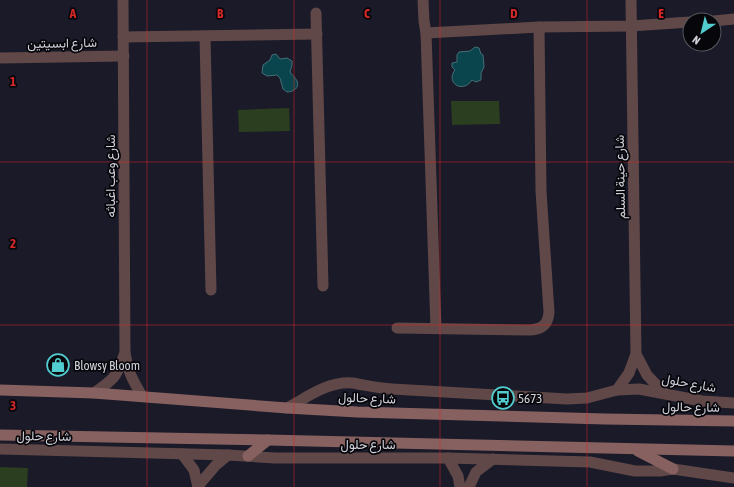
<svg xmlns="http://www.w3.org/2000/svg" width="734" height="487" viewBox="0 0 734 487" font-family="'Asap Condensed',Vazirmatn,sans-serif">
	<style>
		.green { fill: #2b3e1f }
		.water { fill: #0a454d; stroke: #456f77 }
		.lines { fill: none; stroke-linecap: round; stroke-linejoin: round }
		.minor { stroke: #604848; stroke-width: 11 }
		.secondary { stroke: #876160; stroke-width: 11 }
		.grid { fill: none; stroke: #d62828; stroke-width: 1; stroke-opacity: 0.55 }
		.labels { text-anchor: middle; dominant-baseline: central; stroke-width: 3.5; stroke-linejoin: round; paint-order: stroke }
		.street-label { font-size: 13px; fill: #d0d0da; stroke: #06060b }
		.poi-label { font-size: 13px; fill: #d0d0da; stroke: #06060b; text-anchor: start }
		.grid-label { font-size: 13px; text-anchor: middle; font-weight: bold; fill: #d62828; stroke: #06060b; stroke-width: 3.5; stroke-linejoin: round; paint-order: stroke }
	</style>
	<rect width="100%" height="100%" fill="#1a1a28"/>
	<g class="green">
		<path d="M 451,101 L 499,101 L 500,124 L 452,125 Z"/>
		<path d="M 289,108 L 290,131 L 239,132 L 238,110 Z"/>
		<path d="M 0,467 L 28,468 L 27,487 L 0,487 Z"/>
	</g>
	<g class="water">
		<path d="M 475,47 L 479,48 L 481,54 L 483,55 L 484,67 L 481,73 L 481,80 L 476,82 L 472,80 C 463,94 445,83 455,70 L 452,67 L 452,63 L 457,62 L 457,55 L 459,52 L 470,51 Z"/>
		<path d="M 276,54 L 280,59 L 287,58 L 292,61 L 292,65 L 290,72 C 292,75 295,77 297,81 C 300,88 293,92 287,92 L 283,89 L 280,78 L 277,75 L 267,76 L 262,73 L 263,65 L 270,60 L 272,55 Z"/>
	</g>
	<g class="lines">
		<g class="minor">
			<path d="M 123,0 L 125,352 C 128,372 132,379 142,396"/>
			<path d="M 423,0 L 424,21 L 426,33 L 436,328"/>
			<path d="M 316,13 L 323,286"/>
			<path d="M 714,21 L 734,19"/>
			<path d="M 426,33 L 539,27 L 631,26 L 690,22"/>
			<path d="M 123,37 L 317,34"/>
			<path d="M 205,37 L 211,290"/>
			<path d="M 0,58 L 124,56"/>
			<path d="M 397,328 L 530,330 C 542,329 548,325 549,312 L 541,191 L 539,27"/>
			<path d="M 636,354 L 647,375 L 663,392"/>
			<path d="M 617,390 L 629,373 L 636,354 L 631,0"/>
			<path d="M 94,393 C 113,380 117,377 124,355"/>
			<path d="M 287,408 C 306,398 328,381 352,383 C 365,385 378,388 392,389 L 567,399 L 587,398 L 617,390 L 639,389 L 702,401 L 734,403"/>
			<path d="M 0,449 L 228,455 L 275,458 L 448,458 L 590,462 L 635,471 L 660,471 L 673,469 L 734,478"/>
			<path d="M 182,454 L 194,470 L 198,487"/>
			<path d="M 448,458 L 458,476 L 460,487"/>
			<path d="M 198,486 L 216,465 L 228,455"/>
			<path d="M 469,487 L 476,472 L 493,459"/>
		</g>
		<g class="secondary">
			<path d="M 0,390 L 94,393 L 287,408 L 357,412 L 605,419 L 734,421"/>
			<path d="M 0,435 L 268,440 L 734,451"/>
			<path d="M 638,451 L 673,469"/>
			<path d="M 248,456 L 268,440"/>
		</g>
	</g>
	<path class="grid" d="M 147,0 L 147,487M 294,0 L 294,487M 440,0 L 440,487M 587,0 L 587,487M 0,162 L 734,162M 0,325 L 734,325"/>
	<defs>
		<g id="shop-ring" transform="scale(1.15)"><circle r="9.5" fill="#06060b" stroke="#52cdcf" stroke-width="1.5"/><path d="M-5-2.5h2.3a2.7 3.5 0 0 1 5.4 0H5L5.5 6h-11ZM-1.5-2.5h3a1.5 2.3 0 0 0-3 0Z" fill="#52cdcf"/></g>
		<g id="bus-ring" transform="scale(1.15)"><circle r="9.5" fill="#06060b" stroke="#52cdcf" stroke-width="1.5"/><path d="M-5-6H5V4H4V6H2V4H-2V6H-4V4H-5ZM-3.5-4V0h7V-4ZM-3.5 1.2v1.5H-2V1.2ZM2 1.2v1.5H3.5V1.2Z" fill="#52cdcf"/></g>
	</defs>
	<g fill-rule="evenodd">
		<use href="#shop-ring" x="58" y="365"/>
		<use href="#bus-ring" x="503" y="398"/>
	</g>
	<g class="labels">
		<g class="street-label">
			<text transform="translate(62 43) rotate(-1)">شارع ابسيتين</text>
			<text transform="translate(110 176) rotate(-90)">شارع وعب اغباثه</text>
			<text transform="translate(620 177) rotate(-91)">شارع حينة السلم</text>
			<text transform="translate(689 383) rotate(10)">شارع حلول</text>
			<text transform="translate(367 398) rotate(2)">شارع حالول</text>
			<text transform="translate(691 407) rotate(1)">شارع حالول</text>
			<text transform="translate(44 436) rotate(1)">شارع حلول</text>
			<text x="368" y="444">شارع حلول</text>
		</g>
		<g class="poi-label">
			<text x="74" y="365">Blowsy Bloom</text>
			<text x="518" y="398">5673</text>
		</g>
	</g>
	<g class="grid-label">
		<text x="73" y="18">A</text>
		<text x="220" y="18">B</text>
		<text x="367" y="18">C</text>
		<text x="514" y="18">D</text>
		<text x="661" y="18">E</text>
		<text x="13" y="86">1</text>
		<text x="13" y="248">2</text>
		<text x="13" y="410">3</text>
	</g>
	<g transform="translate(702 32) rotate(215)"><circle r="19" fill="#06060b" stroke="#57575e"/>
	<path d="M0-3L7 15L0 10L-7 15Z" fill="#52cdcf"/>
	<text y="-6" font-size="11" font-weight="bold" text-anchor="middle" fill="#d0d0da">N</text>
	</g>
</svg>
